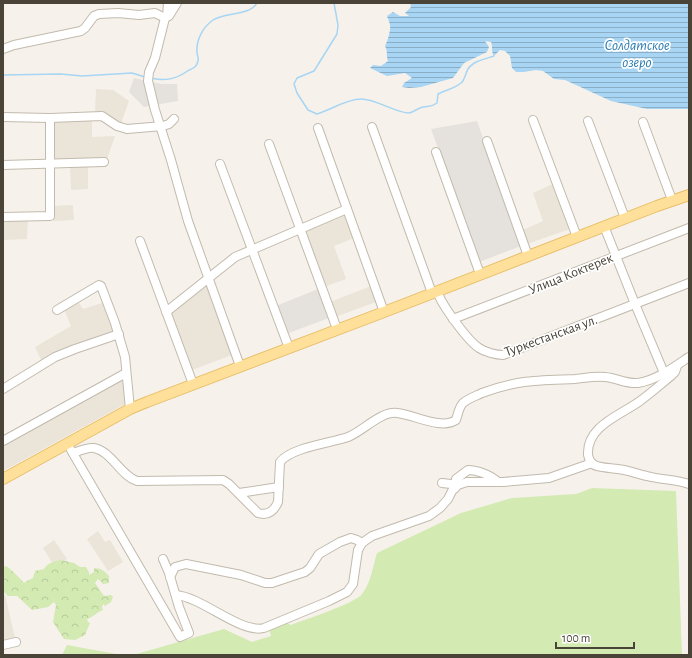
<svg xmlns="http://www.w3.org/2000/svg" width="692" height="658" viewBox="0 0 692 658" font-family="'Alegreya Sans',sans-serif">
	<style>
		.residential { fill: #eae4d9 }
		.industrial { fill: #e5e1dc }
		.forest { fill: url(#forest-crowns) }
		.pitch { fill: #d3eab3 }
		.water { fill: url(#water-rules) }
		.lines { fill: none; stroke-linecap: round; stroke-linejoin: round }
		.stream { stroke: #a7d5f3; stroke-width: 1.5 }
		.minor-casing { stroke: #c2baad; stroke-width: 10 }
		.major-casing { stroke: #e7be67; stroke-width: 12 }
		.minor { stroke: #fff; stroke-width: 8 }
		.major { stroke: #ffe09a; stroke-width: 10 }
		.labels { text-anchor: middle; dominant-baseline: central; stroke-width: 3.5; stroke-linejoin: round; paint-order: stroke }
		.street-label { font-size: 14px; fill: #4a4338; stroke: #fff }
		.water-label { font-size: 15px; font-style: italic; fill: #2c7cb2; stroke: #fff }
	</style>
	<defs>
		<pattern id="forest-crowns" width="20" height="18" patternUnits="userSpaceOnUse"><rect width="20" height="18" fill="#d3eab3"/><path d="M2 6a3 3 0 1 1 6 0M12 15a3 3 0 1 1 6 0" fill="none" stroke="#b7ca9b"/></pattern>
		<pattern id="water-rules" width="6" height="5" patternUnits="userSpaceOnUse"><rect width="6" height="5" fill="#a7d5f3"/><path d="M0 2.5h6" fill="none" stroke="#8aaec6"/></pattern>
	</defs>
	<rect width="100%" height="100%" fill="#f6f2eb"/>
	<g class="residential">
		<path d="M 96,89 L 113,90 L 129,101 L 121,123 L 102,112 L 95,111 Z"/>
		<path d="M 92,119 L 92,137 L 115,136 L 107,159 L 53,160 L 54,122 Z"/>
		<path d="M 88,166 L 88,189 L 71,190 L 70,167 Z"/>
		<path d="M 553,184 L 570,229 L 527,244 L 523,230 L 543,221 L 533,193 Z"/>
		<path d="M 73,205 L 74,220 L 53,221 L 53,206 Z"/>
		<path d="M 345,213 L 354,238 L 334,246 L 346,279 L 324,287 L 304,231 Z"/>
		<path d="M 28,218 L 27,239 L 4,240 L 4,219 Z"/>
		<path d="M 206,283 L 232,355 L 192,370 L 170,313 Z"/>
		<path d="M 371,286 L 376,302 L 335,317 L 330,302 Z"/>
		<path d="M 77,300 L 83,309 L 105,302 L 115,331 L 75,345 L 42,362 L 35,347 L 71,326 L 64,309 Z"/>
		<path d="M 123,376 L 127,403 L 3,471 L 3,443 Z"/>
		<path d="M 98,531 L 105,542 L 110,540 L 123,562 L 108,571 L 87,539 Z"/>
		<path d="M 54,540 L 67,559 L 55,567 L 43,548 Z"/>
		<path d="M 3,595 L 5,595 L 15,638 L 3,641 Z"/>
	</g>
	<g class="industrial">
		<path d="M 134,78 L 161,84 L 177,84 L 178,101 L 144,107 L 129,92 Z"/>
		<path d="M 477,121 L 521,246 L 479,262 L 431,129 Z"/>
		<path d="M 318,289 L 329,318 L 286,334 L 276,306 Z"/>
	</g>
	<path class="forest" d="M 61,560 L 74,563 L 80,567 L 86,567 L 89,572 L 89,575 L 94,572 L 94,568 C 101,568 105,571 109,576 L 109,583 L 103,584 L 98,579 L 95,583 L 104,596 L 111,595 L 113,597 L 111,602 L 105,606 L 103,604 L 102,607 L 103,610 C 95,613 94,617 87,619 L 88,622 L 90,623 L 85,635 L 75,640 L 64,639 L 53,622 L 56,605 L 54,602 L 48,607 L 32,610 L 17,596 L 8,596 L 3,591 L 3,567 L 6,566 C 10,568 22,580 24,583 L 27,581 L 33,578 L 35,571 L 44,569 C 47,563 55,561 61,560 Z"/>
	<g class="pitch">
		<path d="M 592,488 L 676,491 L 682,655 L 133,655 L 224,629 L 252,642 L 271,636 L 269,629 L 287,623 L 291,625 C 306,619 354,604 362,594 C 371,583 373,566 377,553 L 461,513 L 512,498 L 576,494 Z"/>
		<path d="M 67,645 L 122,655 L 62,655 Z"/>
	</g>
	<path class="water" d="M 410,3 L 689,3 L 689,109 L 647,109 L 611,101 L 565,80 L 554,79 L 543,71 L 536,70 L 524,72 L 516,72 L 512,68 L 510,56 L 505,51 L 500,50 L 494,56 C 491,52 493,47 491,42 L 485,41 L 489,47 L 487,52 L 464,63 L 453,78 L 421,87 L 409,88 L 402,87 L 404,83 L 412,78 L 405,73 L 387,76 L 370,68 L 373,65 L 381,66 L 388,61 C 386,56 388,51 385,46 C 387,43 391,30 390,26 C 390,23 388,19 387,16 L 393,12 L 400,16 L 409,16 L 405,13 L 411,7 Z"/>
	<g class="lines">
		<g class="stream">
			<path d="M 334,3 L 338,25 L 337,34 L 314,71 L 297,78 L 294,84 L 297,93 L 308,110 L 317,114 C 331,110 346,99 361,99 C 376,99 396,113 409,113 C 414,112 418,108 423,107 C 429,106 432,107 437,103 L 438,94 C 445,90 454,89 461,83 C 465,80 465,74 468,69 C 473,61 485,59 494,56"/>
			<path d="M 3,75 L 61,74 L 82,76 L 132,73 L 145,77"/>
			<path d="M 151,78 C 164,81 174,80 186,72 C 192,68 196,69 198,61 C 199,57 197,56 197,52 C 196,40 203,27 213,20 C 224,12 250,16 257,3"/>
		</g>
		<g class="minor-casing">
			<g id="minor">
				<path d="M 177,3 L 169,16 L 165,18 L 155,58 L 149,72 L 148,81 L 155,110 L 171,160 L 188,221 L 240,366"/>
				<path d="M 167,16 L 168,3"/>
				<path d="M 3,49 L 14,45 L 81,31 L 85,28 L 94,16 L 99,14 L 118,13 L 139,15 L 155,13 L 165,18"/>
				<path d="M 3,117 L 50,118 L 102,116 L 117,126 L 127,129 L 163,126 L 169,124 L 174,119"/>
				<path d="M 533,120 L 577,237"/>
				<path d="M 588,121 L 625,218"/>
				<path d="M 643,122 L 672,200"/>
				<path d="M 372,127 L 432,293"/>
				<path d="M 318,128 L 384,312"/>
				<path d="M 487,141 L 528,256"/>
				<path d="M 269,144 L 337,329"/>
				<path d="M 436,152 L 480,274"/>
				<path d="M 220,164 L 289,348"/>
				<path d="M 3,165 L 104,162"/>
				<path d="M 3,217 L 50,216 L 50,118"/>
				<path d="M 604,226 L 635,304 L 664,373"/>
				<path d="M 140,241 L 193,384"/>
				<path d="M 437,291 C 441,304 467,340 479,348 C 485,352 496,355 503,355 L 689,283"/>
				<path d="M 57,310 L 99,285 L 101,286 L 115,323 L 125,357 L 130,409"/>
				<path d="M 166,312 L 235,257 L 347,209"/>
				<path d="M 453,319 L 689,228"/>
				<path d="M 677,366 L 675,372 L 671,376 C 661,384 651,393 640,401 C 621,415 586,426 588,455 C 589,460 592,465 597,466 C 604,468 611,468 618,469 C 628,470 637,474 647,476 C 662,480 675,479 689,484"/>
				<path d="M 3,389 L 55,357 L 75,349 L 119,334"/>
				<path d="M 3,441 L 126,373"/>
				<path d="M 71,450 L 180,637 L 189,633 L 179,607 L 169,573 L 163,559"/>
				<path d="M 73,453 C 79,451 88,447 94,448 C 111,451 121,476 137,481 L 223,480 L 229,484 L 258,513 C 268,516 274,511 278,502 L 280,462 C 292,447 331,443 348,437 C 363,431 381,411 397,413 C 415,415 441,430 456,420 C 458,414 459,407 463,403 C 469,398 476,396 482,393 C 516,380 540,380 575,379 C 585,378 595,376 605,377 C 617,378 626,384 638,383 C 657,380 674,367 689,357"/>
				<path d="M 442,483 L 451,484 L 455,488"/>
				<path d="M 455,488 L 456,479 L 468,470 C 477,470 491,475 498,482"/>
				<path d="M 239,493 L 279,487"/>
				<path d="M 170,577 L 175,567 L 186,564 L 241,575 L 265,583 L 272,583 L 305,572 L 310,568 L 319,554 L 340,542 L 351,538 L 357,540 L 362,543"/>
				<path d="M 176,595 C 202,597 241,634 264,628 L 329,601 L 347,592 L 353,584 L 358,550 L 362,543 L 372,536 L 429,516 L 440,508 L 448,499 L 452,491 L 458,485 L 467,482 L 503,482 L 549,478 L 592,463"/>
				<path d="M 3,645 L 16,642"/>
			</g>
		</g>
		<g class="major-casing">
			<path id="major" d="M 3,479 L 130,409 L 147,402 L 384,312 L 657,206 L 689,195"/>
		</g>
		<use href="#minor" class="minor"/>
		<use href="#major" class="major"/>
	</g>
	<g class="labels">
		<g class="street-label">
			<text transform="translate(571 274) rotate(-22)">Улица Коктерек</text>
			<text transform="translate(551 336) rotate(-20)">Туркестанская ул.</text>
		</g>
		<g class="water-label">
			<text x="637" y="45">Солдатское<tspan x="637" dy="17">озеро</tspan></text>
		</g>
	</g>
	<rect width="692" height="658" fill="none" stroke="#4a4338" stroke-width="8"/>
	<path d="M556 642v6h78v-6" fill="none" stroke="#4a4338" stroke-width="2"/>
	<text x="562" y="642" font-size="12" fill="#4a4338" stroke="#ffffff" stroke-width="3" paint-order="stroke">100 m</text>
</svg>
